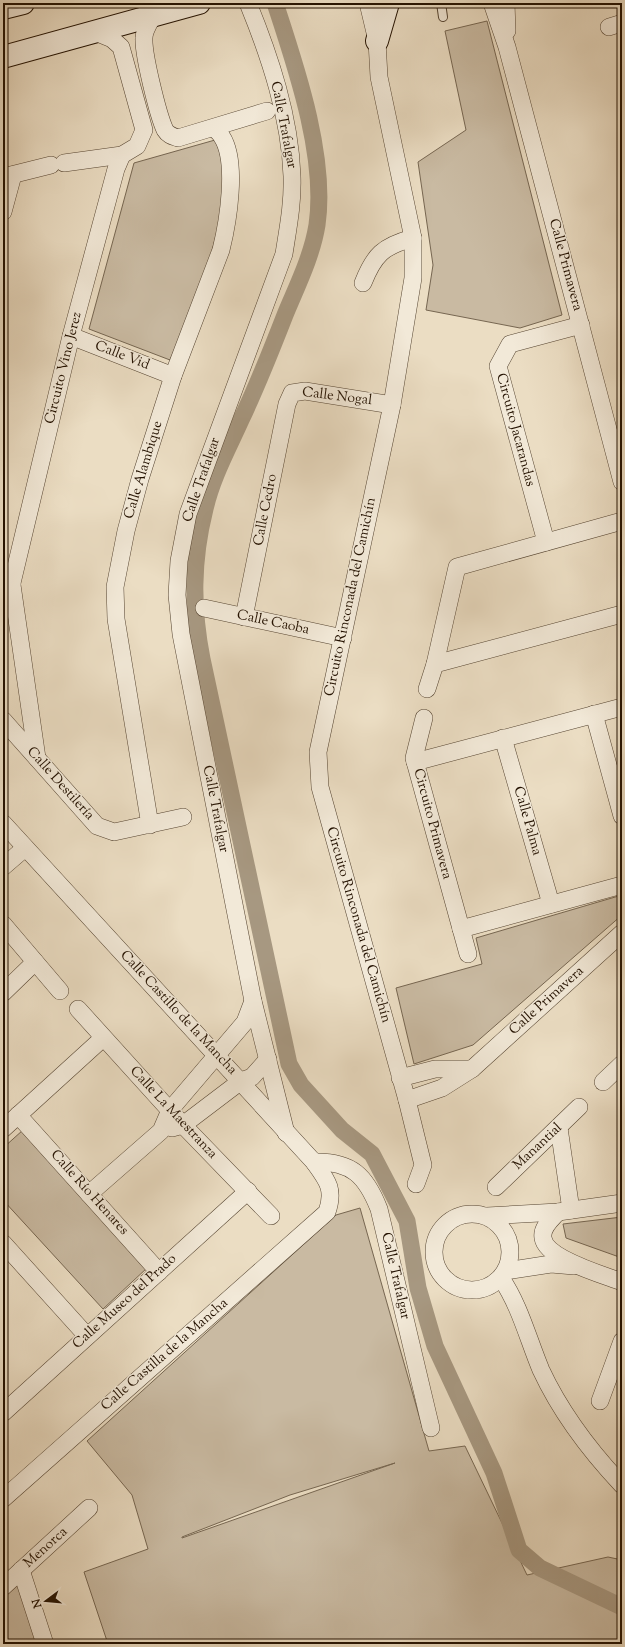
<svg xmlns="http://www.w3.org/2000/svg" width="625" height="1647" viewBox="0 0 625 1647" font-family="'Sorts Mill Goudy',serif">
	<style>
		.green { fill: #c9baa2; stroke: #766651; fill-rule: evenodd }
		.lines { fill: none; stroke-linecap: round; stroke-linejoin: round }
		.canal { stroke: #a79881; stroke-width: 17 }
		.lane-casing { stroke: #554431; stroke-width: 10 }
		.street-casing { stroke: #554431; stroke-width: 18 }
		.secondary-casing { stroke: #231100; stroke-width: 24 }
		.lane { stroke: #f2e9d8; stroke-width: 8 }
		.street { stroke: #f2e9d8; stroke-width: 17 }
		.secondary { stroke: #f2e9d8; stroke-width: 22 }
		.labels { text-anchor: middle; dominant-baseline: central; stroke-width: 3; stroke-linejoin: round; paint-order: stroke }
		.street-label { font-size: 14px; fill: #231100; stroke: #f2e9d8 }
	</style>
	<rect width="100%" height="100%" fill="#ebddc3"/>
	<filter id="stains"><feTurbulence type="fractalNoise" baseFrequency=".005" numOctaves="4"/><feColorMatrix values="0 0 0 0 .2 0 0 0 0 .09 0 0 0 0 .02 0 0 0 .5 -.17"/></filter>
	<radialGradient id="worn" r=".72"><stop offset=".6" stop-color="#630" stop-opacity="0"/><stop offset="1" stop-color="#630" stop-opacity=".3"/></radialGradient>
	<g class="green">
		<path d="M 487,21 L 562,315 L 520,328 L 426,310 L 433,265 L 418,162 L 466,130 L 445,31 Z"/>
		<path d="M 215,140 C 243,196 194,307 170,360 L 89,329 L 134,163 Z"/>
		<path d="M 622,895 L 622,915 L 473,1045 L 414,1064 L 396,988 L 482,964 L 476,938 Z"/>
		<path d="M 23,1130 L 147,1268 L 103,1309 L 3,1200 L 3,1148 Z"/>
		<path d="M 360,1208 L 429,1451 L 465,1446 L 527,1575 L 608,1557 L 622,1560 L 622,1644 L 108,1644 L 84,1572 L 148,1549 L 132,1495 L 87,1441 L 336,1215 ZM 395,1463 L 182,1538 L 182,1537 L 290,1495 Z"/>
		<path d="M 622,1217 L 622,1258 L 566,1238 L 563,1224 Z"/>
		<path d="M 17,1583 L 39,1644 L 3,1644 L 3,1598 Z"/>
	</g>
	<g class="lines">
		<path class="canal" d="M 275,3 C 296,67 327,157 317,225 C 312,256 297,286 285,315 C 271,351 257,386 241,420 C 228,449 212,478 205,509 C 192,561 192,608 202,659 L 289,1064 L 301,1085 L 342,1130 L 372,1154 L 407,1221 L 418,1288 L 435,1346 L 494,1473 L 519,1550 L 540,1568 L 622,1607"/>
		<g class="lane-casing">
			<path id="lane" d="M 441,3 L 443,17"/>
		</g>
		<g class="street-casing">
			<g id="street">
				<path d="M 248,3 C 270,57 290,117 292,176 C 293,203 288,228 284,254 L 188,514 L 179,561 L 177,595 L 181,634 L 253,1001 L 286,1133"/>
				<path d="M 368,3 L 377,41 L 379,77 L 413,238 L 413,278 L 392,405 L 318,752 L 320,787 L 407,1100 L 423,1165 L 416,1184"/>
				<path d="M 492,3 L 507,47 L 622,482"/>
				<path d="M 506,3 L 507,31"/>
				<path d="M 153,16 C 150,22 144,30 144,38 C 143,54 158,115 165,130 C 168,135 172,136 178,138 L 267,111"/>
				<path d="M 609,27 L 622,23"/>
				<path d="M 64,163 L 122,155 L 137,146 L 144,130 L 121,47 L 112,39 L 95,32"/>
				<path d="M 3,177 L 51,165"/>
				<path d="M 3,212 L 13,175"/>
				<path d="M 363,283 C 374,255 383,246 413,238"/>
				<path d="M 71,336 L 173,376"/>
				<path d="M 546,542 L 498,366 L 510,344 L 581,325"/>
				<path d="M 12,585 L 37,758"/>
				<path d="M 3,608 L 12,583 L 71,336 L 116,169 L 122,155"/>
				<path d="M 204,608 L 343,638"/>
				<path d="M 244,617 L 287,404 L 292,393 L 305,391 L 392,405"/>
				<path d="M 435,664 L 622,614"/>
				<path d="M 427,689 L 435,664 L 457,567 L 622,521"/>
				<path d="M 594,714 L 622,816"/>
				<path d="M 424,718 L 414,758 L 468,954"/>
				<path d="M 3,720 L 97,826 L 114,832 L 183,817"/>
				<path d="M 503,738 L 551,904"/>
				<path d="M 415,762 L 622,707"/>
				<path d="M 3,823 L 314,1162 C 327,1180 335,1189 327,1212 L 3,1499"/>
				<path d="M 150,825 L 116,619 L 115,587 L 126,531 L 140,479 L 173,376 L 221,250 C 228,222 238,162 222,137 C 220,133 216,130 213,128"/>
				<path d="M 3,867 L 25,848"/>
				<path d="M 3,924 L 60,991"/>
				<path d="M 461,929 L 622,885"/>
				<path d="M 3,993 L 35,962"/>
				<path d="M 78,1009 L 183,1125 L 271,1216"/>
				<path d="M 400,1078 L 435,1069 L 472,1069"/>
				<path d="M 603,1082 L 622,1064"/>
				<path d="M 407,1100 L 442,1088 L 472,1069 L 622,933"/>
				<path d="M 18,1115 L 159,1272"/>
				<path d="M 172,1128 L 183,1125 L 241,1081 L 252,1077 L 268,1059"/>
				<path d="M 559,1128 L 571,1210"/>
				<path d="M 3,1129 L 103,1038"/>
				<path d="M 314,1162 C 352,1161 366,1176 379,1209 L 431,1428"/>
				<path d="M 496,1187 L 579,1107"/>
				<path d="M 89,1194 L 161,1131 L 170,1110 L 245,1022 L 253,1001"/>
				<path d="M 558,1212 C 552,1219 541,1227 543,1238 C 546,1259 604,1275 622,1282"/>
				<circle cx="472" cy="1252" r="38"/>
				<path d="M 487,1216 L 558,1212 L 622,1203"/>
				<path d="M 3,1243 L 87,1336"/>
				<path d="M 506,1271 L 551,1264 L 574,1266"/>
				<path d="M 501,1278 C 520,1306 528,1339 541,1370 C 561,1413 590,1451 622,1485"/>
				<path d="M 600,1401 L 622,1341"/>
				<path d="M 3,1413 L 248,1191"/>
				<path d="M 21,1570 L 45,1644"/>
				<path d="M 3,1587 L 89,1508"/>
			</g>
		</g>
		<g class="secondary-casing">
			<g id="secondary">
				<path d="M 3,8 L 23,3"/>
				<path d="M 377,41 L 388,3"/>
				<path d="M 3,57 L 199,3"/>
			</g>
		</g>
		<use href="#lane" class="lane"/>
		<use href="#street" class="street"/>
		<use href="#secondary" class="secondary"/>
	</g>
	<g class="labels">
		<g class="street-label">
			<text transform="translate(283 125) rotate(79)">Calle Trafalgar</text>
			<text transform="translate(565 265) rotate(75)">Calle Primavera</text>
			<text transform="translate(122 356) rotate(21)">Calle Vid</text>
			<text transform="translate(64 368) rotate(-76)">Circuito Vino Jerez</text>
			<text transform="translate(337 397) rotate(7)">Calle Nogal</text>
			<text transform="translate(515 430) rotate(75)">Circuito Jacarandas</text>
			<text transform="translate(144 470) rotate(-73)">Calle Alambique</text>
			<text transform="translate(202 480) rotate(-71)">Calle Trafalgar</text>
			<text transform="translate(266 510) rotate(-79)">Calle Cedro</text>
			<text transform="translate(351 597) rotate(-78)">Circuito Rinconada del Camichín</text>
			<text transform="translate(273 623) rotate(12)">Calle Caoba</text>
			<text transform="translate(60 784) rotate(48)">Calle Destilería</text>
			<text transform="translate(215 809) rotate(79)">Calle Trafalgar</text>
			<text transform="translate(527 821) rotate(74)">Calle Palma</text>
			<text transform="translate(432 824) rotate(75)">Circuito Primavera</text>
			<text transform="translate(358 925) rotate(74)">Circuito Rinconada del Camichín</text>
			<text transform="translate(547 1001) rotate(-42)">Calle Primavera</text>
			<text transform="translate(178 1013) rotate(47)">Calle Castillo de la Mancha</text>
			<text transform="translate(173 1113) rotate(47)">Calle La Maestranza</text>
			<text transform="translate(538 1147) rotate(-43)">Manantial</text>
			<text transform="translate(89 1193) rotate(48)">Calle Río Henares</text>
			<text transform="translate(395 1276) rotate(77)">Calle Trafalgar</text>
			<text transform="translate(125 1302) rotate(-42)">Calle Museo del Prado</text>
			<text transform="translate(165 1355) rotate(-41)">Calle Castilla de la Mancha</text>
			<text transform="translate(46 1548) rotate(-42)">Menorca</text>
		</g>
	</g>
	<rect width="625" height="1647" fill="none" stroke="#ebddc3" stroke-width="16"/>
	<rect x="4" y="4" width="617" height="1639" fill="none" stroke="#231100" stroke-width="2"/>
	<rect x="8" y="8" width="609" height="1631" fill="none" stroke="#231100"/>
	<g transform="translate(46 1601) rotate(254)" stroke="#f2e9d8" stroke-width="3" paint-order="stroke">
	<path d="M0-3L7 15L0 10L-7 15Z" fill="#231100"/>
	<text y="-6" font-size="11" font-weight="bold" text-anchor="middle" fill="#231100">N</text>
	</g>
	<rect width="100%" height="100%" filter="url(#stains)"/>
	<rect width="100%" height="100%" fill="url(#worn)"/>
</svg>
